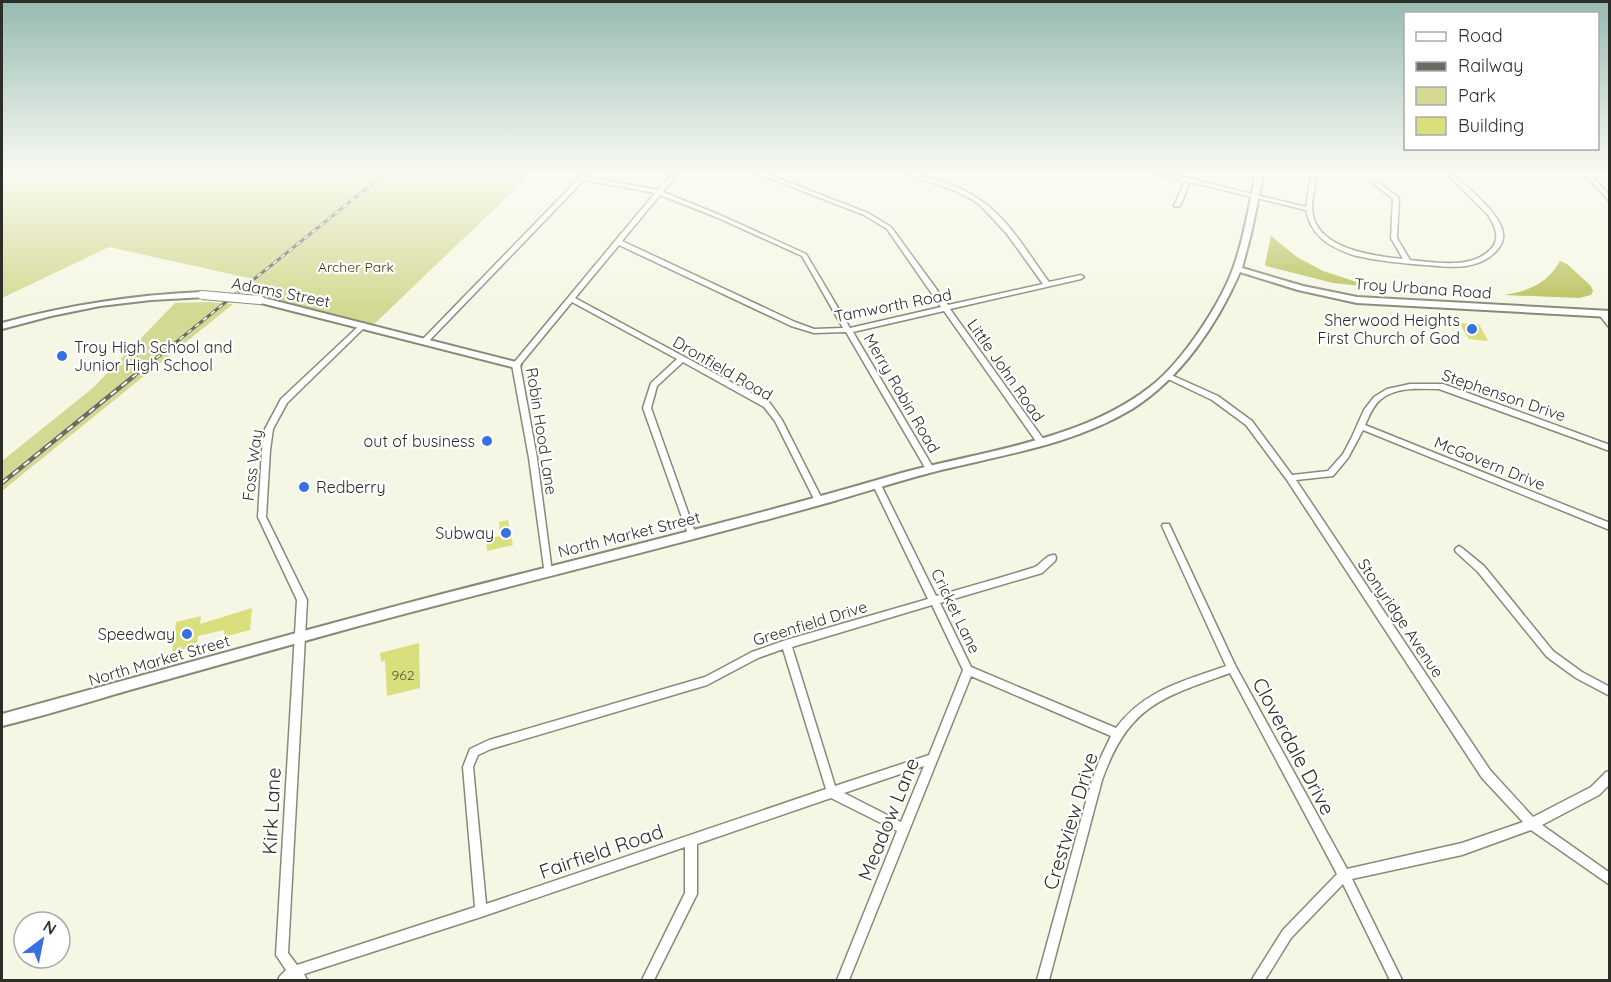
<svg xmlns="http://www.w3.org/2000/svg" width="1611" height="982" viewBox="0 0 1611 982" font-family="Quicksand,sans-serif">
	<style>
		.green { fill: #d3d992 }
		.water { fill: #bbc25e }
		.building { fill: #d8df7c }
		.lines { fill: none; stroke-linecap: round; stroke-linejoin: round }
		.minor-casing { stroke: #888a79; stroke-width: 3 }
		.tertiary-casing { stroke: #888a79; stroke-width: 4 }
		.minor { fill: #fff; fill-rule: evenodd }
		.tertiary { fill: #fff; fill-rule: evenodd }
		.rail-far1-casing { stroke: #6a6b61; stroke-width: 3 }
		.rail-casing { stroke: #6a6b61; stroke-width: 4.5 }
		.rail-far1 { stroke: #fff; stroke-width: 1.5; stroke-dasharray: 5; stroke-linecap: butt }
		.rail { stroke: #fff; stroke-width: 2; stroke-dasharray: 7; stroke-linecap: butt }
		.tertiary-bridge-casing { stroke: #888a79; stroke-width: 10; stroke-linecap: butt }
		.tertiary-bridge { stroke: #fff; stroke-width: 8 }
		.poi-dot { fill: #3870e0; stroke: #fff; stroke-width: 2 }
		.labels { text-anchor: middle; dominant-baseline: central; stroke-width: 4.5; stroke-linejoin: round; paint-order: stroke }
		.far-park-label { font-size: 14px; fill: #36380e; stroke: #fff }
		.number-label { font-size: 14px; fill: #585a3c }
		.street-label { font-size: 16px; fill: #2d2e27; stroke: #fff }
		.poi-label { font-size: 16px; fill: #2d2e27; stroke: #fff; text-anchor: end }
		.near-street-label { font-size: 20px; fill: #2d2e27; stroke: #fff }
	</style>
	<rect width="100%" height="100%" fill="#f5f7e4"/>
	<g class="green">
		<path d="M 2,171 L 534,171 L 371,327 L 279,304 L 273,297 L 241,293 L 331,216 L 253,279 L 109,247 L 2,298 Z"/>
		<path d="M 209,302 L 233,304 L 2,491 L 2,461 L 94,387 L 175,303 Z"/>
	</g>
	<g class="water">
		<path d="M 1271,236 L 1297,257 L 1323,271 L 1372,287 L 1333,283 L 1266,266 L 1265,264 Z"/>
		<path d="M 1560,261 L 1567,264 L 1591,286 L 1593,291 L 1591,295 L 1579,298 L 1504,295 C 1529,291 1548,283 1560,261 Z"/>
	</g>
	<g class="building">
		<path d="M 1459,323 L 1479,324 L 1488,341 L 1469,339 Z"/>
		<path d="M 508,520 L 513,545 L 487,551 L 486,539 L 500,536 L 499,522 Z"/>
		<path d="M 252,608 L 250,630 L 224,637 L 224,630 L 198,636 L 197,646 L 172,652 L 176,622 L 201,616 L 200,624 Z"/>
		<path d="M 419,643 L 420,688 L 387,696 L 385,660 L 381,662 L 380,653 Z"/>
	</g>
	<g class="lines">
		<g class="minor-casing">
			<g id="minor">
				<path d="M 586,171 L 592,171 L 586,177 L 658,190 L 674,171 L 680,171 L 663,192 L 720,215 L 806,254 L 850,328 L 941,307 L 887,229 L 864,215 L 751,171 L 759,171 L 868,213 L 891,227 L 948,305 L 1043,284 L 1007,234 L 981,206 L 973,200 L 953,190 L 898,171 C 910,171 922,176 934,179 C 949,184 964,189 977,198 C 1008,217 1028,254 1049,282 L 1081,275 L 1084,277 L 1081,279 L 950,309 L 1044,440 L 1045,442 L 1044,444 L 1038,444 L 944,311 L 853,332 L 934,469 L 930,472 L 927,471 L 846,332 L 814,333 L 791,326 L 619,245 L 575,298 L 770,403 L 782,420 L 823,501 L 822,503 L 816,503 L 775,421 L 764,407 L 683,362 L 657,386 L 651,408 L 696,535 L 695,537 L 689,537 L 643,408 L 651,383 L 677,359 L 572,302 L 520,365 L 537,458 L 552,572 L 551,575 L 548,576 L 545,575 L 529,458 L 512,365 L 655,193 L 584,180 L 427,343 L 423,343 L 421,341 ZM 660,195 L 716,217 L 802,256 L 843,328 L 814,329 L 795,322 L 622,241 Z"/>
				<path d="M 1148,171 L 1158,171 L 1306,207 L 1312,171 L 1318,171 C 1316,183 1312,196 1312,208 C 1313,249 1373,256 1403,259 L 1391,238 L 1393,199 L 1374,184 L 1379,183 L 1399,198 L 1397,238 L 1410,260 C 1435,262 1471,270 1491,249 C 1501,238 1495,226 1488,215 L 1444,171 L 1450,171 C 1465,186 1500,212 1503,233 C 1504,239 1502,244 1498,249 C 1490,259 1478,264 1466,266 C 1453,268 1439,266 1425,265 C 1401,263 1376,261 1353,255 C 1342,251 1329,246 1321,238 C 1312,230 1309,221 1306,210 L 1190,182 L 1180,206 L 1175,207 L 1174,206 L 1185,181 Z"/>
				<path d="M 1582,171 L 1588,171 L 1610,196 L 1610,202 Z"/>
				<path d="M 1599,311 L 1603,311 L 1610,319 L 1610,326 L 1608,326 L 1598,313 Z"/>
				<path d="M 362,323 L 364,323 L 367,325 L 287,403 L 273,429 L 270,450 L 266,517 L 307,600 L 288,953 L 297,965 L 475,907 L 463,767 L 470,749 L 489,740 L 705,677 L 752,652 L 786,640 L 928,599 L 873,485 L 877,482 L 881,485 L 936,596 C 968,587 1000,578 1032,568 C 1041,566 1045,554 1055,555 L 1056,558 L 1055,561 L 1042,573 L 940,603 L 971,667 L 1116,728 C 1144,690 1184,681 1226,666 L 1162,526 L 1163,524 L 1169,524 L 1235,665 L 1347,869 L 1462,843 L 1523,822 L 1482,778 L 1287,480 L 1246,425 L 1212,400 L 1166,378 L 1165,376 L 1166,374 L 1169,374 L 1218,396 L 1252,421 L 1292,475 L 1328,471 L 1343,454 L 1351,439 L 1364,410 L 1374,397 L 1387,389 L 1410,384 L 1443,384 L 1610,445 L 1610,451 L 1439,389 C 1420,389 1396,386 1380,400 C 1372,407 1369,417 1365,425 L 1610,523 L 1610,530 L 1363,430 L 1348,458 L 1333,476 L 1296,480 L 1490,770 L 1533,817 L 1591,787 L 1606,772 L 1610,771 L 1610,784 L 1599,795 L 1542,825 L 1610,873 L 1610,885 L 1531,830 L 1462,855 L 1352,879 L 1402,980 L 1390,980 L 1343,884 L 1291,938 L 1265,980 L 1252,980 L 1254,976 L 1283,930 L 1337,874 L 1230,673 C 1161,698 1129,705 1102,780 L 1049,980 L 1037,980 L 1092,780 L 1100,759 L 1111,736 L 971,676 L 849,980 L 837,980 L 897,831 L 831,798 L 697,844 L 697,894 L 654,980 L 642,980 L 685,893 L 685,847 L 481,917 L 304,974 L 307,980 L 278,980 L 280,976 L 286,970 L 276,955 L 297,600 L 258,517 L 262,450 L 265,429 L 281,399 ZM 932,605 L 963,670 L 929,755 L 835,786 L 792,647 ZM 783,649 L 826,789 L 486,904 L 473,767 L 478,755 L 491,749 L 707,685 L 758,658 ZM 924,766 L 901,822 L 844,793 Z"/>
				<path d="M 1459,546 L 1462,548 L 1484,566 L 1553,651 L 1582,672 L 1610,687 L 1610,696 L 1576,678 L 1547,657 L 1478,572 L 1456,552 L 1455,550 L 1456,548 Z"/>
			</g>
		</g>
		<g class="tertiary-casing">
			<g id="tertiary">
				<path d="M 1256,171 L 1264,171 L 1251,234 L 1242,268 L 1303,286 L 1357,297 L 1610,311 L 1610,317 L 1357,303 L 1298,290 L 1240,272 C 1217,325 1181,378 1132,409 C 1076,443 1008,454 945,469 C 908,478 871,490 834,501 C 675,546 514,584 355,627 C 278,648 202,670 126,691 C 85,703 43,716 2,726 L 2,714 C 151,673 300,631 450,592 C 597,554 745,519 891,476 C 977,451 1078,443 1150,387 C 1182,363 1223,301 1235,263 C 1245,233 1250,202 1256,171 Z"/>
				<path d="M 202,292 L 206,295 L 205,297 L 151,300 L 100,306 L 51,316 L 2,329 L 2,323 C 68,305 134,295 202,292 Z"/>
				<path d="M 260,297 L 516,362 L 521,365 L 516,368 L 257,302 L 256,300 Z"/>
			</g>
		</g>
		<use href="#minor" class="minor"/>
		<use href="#tertiary" class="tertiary"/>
		<g class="rail-far1-casing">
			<path id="rail-far1" d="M 133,377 L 388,171"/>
		</g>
		<g class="rail-casing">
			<path id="rail" d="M 2,483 L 134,376"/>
		</g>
		<use href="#rail-far1" class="rail-far1"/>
		<use href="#rail" class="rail"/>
		<g class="tertiary-bridge-casing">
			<path id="tertiary-bridge" d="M 202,295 L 260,300"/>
		</g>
		<use href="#tertiary-bridge" class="tertiary-bridge"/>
	</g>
	<linearGradient id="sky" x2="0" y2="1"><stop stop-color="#96bab1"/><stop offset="0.56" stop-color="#fafbf3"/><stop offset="1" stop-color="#fafbf3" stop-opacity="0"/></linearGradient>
	<rect width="1611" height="308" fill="url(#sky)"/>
	<g class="poi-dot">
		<circle cx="1472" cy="329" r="6"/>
		<circle cx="62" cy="356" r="6"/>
		<circle cx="487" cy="441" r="6"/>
		<circle cx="304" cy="487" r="6"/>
		<circle cx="506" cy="533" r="6"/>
		<circle cx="187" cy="634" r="6"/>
	</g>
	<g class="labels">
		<g class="far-park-label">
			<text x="356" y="267">Archer Park</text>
		</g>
		<g class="number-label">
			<text x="403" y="675">962</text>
		</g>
		<g class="street-label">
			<text transform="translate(1423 288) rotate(4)">Troy Urbana Road</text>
			<text transform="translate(281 292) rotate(11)">Adams Street</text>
			<text transform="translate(893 305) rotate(-11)">Tamworth Road</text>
			<text transform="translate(723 368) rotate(30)">Dronfield Road</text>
			<text transform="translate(1006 370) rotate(55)">Little John Road</text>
			<text transform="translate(902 393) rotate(60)">Merry Robin Road</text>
			<text transform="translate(1504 395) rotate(19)">Stephenson Drive</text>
			<text transform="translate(542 431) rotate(81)">Robin Hood Lane</text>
			<text transform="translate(1490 463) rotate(22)">McGovern Drive</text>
			<text transform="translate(252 465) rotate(-83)">Foss Way</text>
			<text transform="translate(629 534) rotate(-14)">North Market Street</text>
			<text transform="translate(956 611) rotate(64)">Cricket Lane</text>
			<text transform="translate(1401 618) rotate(56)">Stonyridge Avenue</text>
			<text transform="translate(810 623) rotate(-17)">Greenfield Drive</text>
			<text transform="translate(159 660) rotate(-16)">North Market Street</text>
		</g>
		<g class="poi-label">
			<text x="1460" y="320">Sherwood Heights<tspan x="1460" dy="18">First Church of God</tspan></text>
			<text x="74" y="347" text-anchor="start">Troy High School and<tspan x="74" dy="18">Junior High School</tspan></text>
			<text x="475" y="441">out of business</text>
			<text x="316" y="487" text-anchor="start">Redberry</text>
			<text x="494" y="533">Subway</text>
			<text x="175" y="634">Speedway</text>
		</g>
		<g class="near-street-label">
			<text transform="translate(1294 746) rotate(62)">Cloverdale Drive</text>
			<text transform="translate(271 811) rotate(-87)">Kirk Lane</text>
			<text transform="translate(888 819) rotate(-68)">Meadow Lane</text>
			<text transform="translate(1070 821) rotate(-73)">Crestview Drive</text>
			<text transform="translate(601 851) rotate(-19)">Fairfield Road</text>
		</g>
	</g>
	<rect width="1611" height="982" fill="none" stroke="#2d2e27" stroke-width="6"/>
	<rect x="1404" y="12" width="195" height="138" fill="#ffffff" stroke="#ababa9" stroke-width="1.5"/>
	<rect x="1416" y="32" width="30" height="9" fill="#ffffff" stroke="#ababa9" stroke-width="1.5"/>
	<text x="1458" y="42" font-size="18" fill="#2d2e27">Road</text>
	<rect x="1416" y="62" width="30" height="9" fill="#6a6b61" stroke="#ababa9" stroke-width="1.5"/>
	<text x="1458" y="72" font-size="18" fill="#2d2e27">Railway</text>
	<rect x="1416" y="87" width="30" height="18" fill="#d3d992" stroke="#ababa9" stroke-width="1.5"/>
	<text x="1458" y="102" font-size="18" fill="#2d2e27">Park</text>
	<rect x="1416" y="117" width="30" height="18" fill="#d8df7c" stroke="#ababa9" stroke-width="1.5"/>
	<text x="1458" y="132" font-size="18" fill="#2d2e27">Building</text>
	<g transform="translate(42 940) rotate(32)"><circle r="28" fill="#ffffff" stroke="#ababa9" stroke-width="1.5"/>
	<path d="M0-4.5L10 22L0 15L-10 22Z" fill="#3870e0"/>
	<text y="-9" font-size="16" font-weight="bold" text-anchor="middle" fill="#2d2e27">N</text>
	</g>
</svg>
